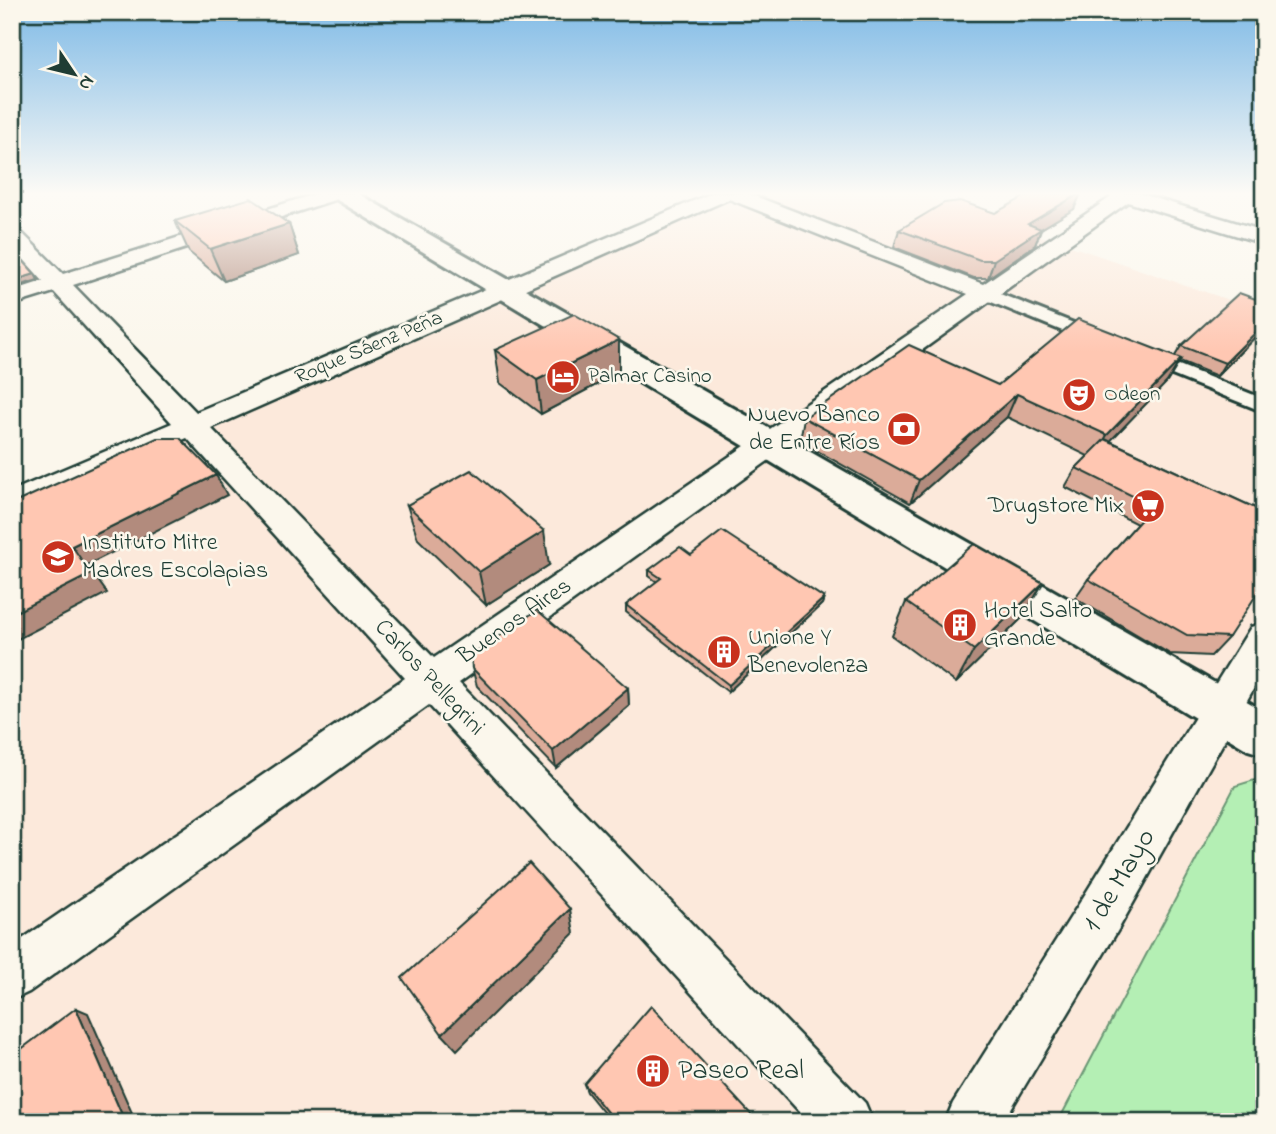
<svg xmlns="http://www.w3.org/2000/svg" width="1276" height="1134" viewBox="0 0 1276 1134" font-family="'Indie Flower',sans-serif">
	<style>
		.built { fill: #fce9db }
		.green { fill: #b4efb4; stroke: #6a9674; stroke-width: 2 }
		.lines { fill: none; stroke-linecap: round; stroke-linejoin: round }
		.pedestrian-casing { stroke: #1f3d34; stroke-width: 6 }
		.minor-casing { stroke: #1f3d34; stroke-width: 5 }
		.tertiary-casing { stroke: #1f3d34; stroke-width: 6 }
		.pedestrian { fill: #fbf7ec; fill-rule: evenodd }
		.minor { fill: #fbf7ec; fill-rule: evenodd }
		.tertiary { fill: #fbf7ec; fill-rule: evenodd }
		.wall { fill: #dbab99; stroke: #1f3d34; stroke-width: 2 }
		.shaded-wall { fill: #b28b7d; stroke: #1f3d34; stroke-width: 2 }
		.building { fill: #ffc7b2; stroke: #1f3d34; stroke-width: 2 }
		.labels { text-anchor: middle; dominant-baseline: central; stroke-width: 5; stroke-linejoin: round; paint-order: stroke }
		.far-street-label { font-size: 21px; fill: #1f3d34; stroke: #fbf7ec }
		.far-poi-label { font-size: 21px; fill: #1f3d34; stroke: #fbf7ec; text-anchor: start }
		.poi-label { font-size: 24px; fill: #1f3d34; stroke: #fbf7ec; text-anchor: start }
		.street-label { font-size: 24px; fill: #1f3d34; stroke: #fbf7ec }
		.near-street-label { font-size: 28px; fill: #1f3d34; stroke: #fbf7ec }
		.near-poi-label { font-size: 28px; fill: #1f3d34; stroke: #fbf7ec; text-anchor: start }
	</style>
	<rect width="100%" height="100%" fill="#fbf7ec"/>
	<filter id="ink" filterUnits="userSpaceOnUse"><feTurbulence type="fractalNoise" baseFrequency=".0143" numOctaves="2"/><feDisplacementMap in="SourceGraphic" scale="14" xChannelSelector="R" yChannelSelector="G"/><feConvolveMatrix kernelMatrix="1 2 1 2 8 2 1 2 1" color-interpolation-filters="sRGB"/></filter>
	<g filter="url(#ink)">
		<path class="built" d="M 744,193 L 915,193 L 1264,312 L 1264,1122 L 12,1122 L 12,518 Z"/>
		<path class="green" d="M 1264,777 L 1264,1122 L 1058,1122 L 1235,786 Z"/>
		<g class="lines">
			<g class="pedestrian-casing">
				<g id="pedestrian">
					<path d="M 985,288 L 1104,335 L 1107,339 L 1098,344 L 1092,343 L 979,297 L 977,293 Z"/>
					<path d="M 1144,351 L 1264,399 L 1264,412 L 1137,361 L 1135,357 Z"/>
				</g>
			</g>
			<g class="minor-casing">
				<g id="minor">
					<path d="M 318,193 L 345,193 L 343,197 L 73,285 L 196,412 L 712,193 L 747,193 L 983,284 L 1111,197 L 1108,193 L 1138,193 L 1264,231 L 1264,244 L 1128,202 L 459,683 L 865,1103 L 873,1122 L 809,1122 L 429,705 L 29,992 L 12,1000 L 12,946 L 405,678 L 187,438 L 12,513 L 12,491 L 172,423 L 54,292 L 12,305 L 12,291 L 43,281 L 12,246 L 12,228 L 19,230 L 63,274 ZM 729,199 L 968,294 L 434,658 L 211,428 Z"/>
					<path d="M 1264,623 L 1264,670 L 1118,930 L 1003,1122 L 945,1122 L 953,1103 L 1084,896 L 1251,627 Z"/>
				</g>
			</g>
			<g class="tertiary-casing">
				<path id="tertiary" d="M 331,193 L 357,193 L 1264,711 L 1264,755 L 1248,750 L 334,198 Z"/>
			</g>
			<use href="#pedestrian" class="pedestrian"/>
			<use href="#minor" class="minor"/>
			<use href="#tertiary" class="tertiary"/>
		</g>
		<g class="wall">
			<path d="M 1081,193 L 1074,209 L 1041,229 L 1035,245 L 988,278 L 974,278 L 894,247 L 899,230 L 995,213 Z"/>
			<path d="M 175,221 L 289,224 L 299,255 L 224,281 L 189,252 Z"/>
			<path d="M 1264,302 L 1264,328 L 1217,376 L 1180,361 L 1167,382 L 1110,441 L 1264,512 L 1229,637 L 1211,656 L 1170,654 L 1075,598 L 1088,579 L 1137,524 L 1065,487 L 1076,468 L 1088,456 L 1007,417 L 910,503 L 800,441 L 804,418 L 998,385 L 1175,356 L 1181,346 Z"/>
			<path d="M 495,350 L 619,373 L 541,414 L 500,383 Z"/>
			<path d="M 407,505 L 549,565 L 486,605 L 418,539 Z"/>
			<path d="M 691,555 L 824,598 L 822,604 L 728,692 L 626,612 L 626,605 L 657,582 L 649,576 L 649,570 Z"/>
			<path d="M 906,602 L 1023,617 L 956,683 L 892,636 Z"/>
			<path d="M 472,668 L 628,688 L 629,706 L 556,768 L 477,686 Z"/>
			<path d="M 1264,1050 L 1264,1066 L 1262,1054 Z"/>
			<path d="M 584,1084 L 758,1122 L 611,1122 L 587,1092 Z"/>
		</g>
		<g class="shaded-wall">
			<path d="M 1081,193 L 1074,209 L 1041,229 L 1035,245 L 988,278 L 994,260 L 1028,224 Z"/>
			<path d="M 289,224 L 299,255 L 224,281 L 210,249 Z"/>
			<path d="M 35,274 L 38,280 L 12,288 L 12,281 Z"/>
			<path d="M 1264,324 L 1264,328 L 1217,376 L 1225,363 Z"/>
			<path d="M 619,340 L 619,373 L 541,414 L 537,380 Z"/>
			<path d="M 1181,359 L 1167,382 L 1094,458 L 1107,435 Z"/>
			<path d="M 1017,394 L 1007,417 L 910,503 L 919,480 Z"/>
			<path d="M 216,475 L 227,495 L 87,565 L 107,593 L 12,642 L 12,614 L 72,546 Z"/>
			<path d="M 544,531 L 549,565 L 486,605 L 479,572 Z"/>
			<path d="M 1043,583 L 1023,617 L 956,683 L 974,650 Z"/>
			<path d="M 824,598 L 822,604 L 728,692 L 729,685 Z"/>
			<path d="M 628,688 L 629,706 L 556,768 L 553,751 Z"/>
			<path d="M 570,909 L 574,933 L 457,1050 L 442,1034 Z"/>
			<path d="M 76,1008 L 88,1013 L 136,1122 L 125,1122 Z"/>
		</g>
		<g class="building">
			<path d="M 1031,193 L 1080,193 L 1028,224 L 1041,229 L 994,260 L 980,260 L 899,230 L 944,203 L 960,201 L 995,213 Z"/>
			<path d="M 251,198 L 289,224 L 210,249 L 175,221 Z"/>
			<path d="M 17,254 L 35,274 L 12,281 L 12,256 Z"/>
			<path d="M 1239,293 L 1264,302 L 1264,324 L 1225,363 L 1181,346 Z"/>
			<path d="M 574,314 L 619,340 L 537,380 L 495,350 Z"/>
			<path d="M 1078,319 L 1181,359 L 1107,435 L 1017,394 L 919,480 L 804,418 L 909,345 L 998,385 Z"/>
			<path d="M 157,438 L 180,438 L 216,475 L 72,546 L 91,574 L 12,614 L 12,504 Z"/>
			<path d="M 1105,439 L 1264,512 L 1264,583 L 1229,637 L 1187,635 L 1088,579 L 1153,506 L 1076,468 Z"/>
			<path d="M 471,470 L 544,531 L 479,572 L 407,505 Z"/>
			<path d="M 722,531 L 824,598 L 729,685 L 626,605 L 661,578 L 649,570 L 680,547 L 691,555 Z"/>
			<path d="M 974,544 L 1043,583 L 974,650 L 906,602 Z"/>
			<path d="M 537,610 L 628,688 L 553,751 L 472,668 L 471,656 Z"/>
			<path d="M 529,863 L 570,909 L 442,1034 L 402,978 Z"/>
			<path d="M 651,1006 L 758,1122 L 615,1122 L 584,1084 Z"/>
			<path d="M 76,1008 L 125,1122 L 12,1122 L 12,1056 Z"/>
		</g>
	</g>
	<linearGradient id="sky" x2="0" y2="1"><stop stop-color="#7fbae6"/><stop offset="0.55" stop-color="#fdfbf6"/><stop offset="1" stop-color="#fdfbf6" stop-opacity="0"/></linearGradient>
	<rect width="1276" height="352" fill="url(#sky)"/>
	<defs>
		<g id="hotel-disc" transform="scale(1.75)"><circle r="9.5" fill="#c8321e" stroke="#fbf7ec"/><path d="M-6-4.5h1.5V1H6V5H4.5V3h-9V5H-6ZM-4 0a1.8 1.8 0 1 1 3.6 0ZM.5 0V-2.5h3Q6-2.5 6 0Z" fill="#fff"/></g>
		<g id="theatre-disc" transform="scale(1.75)"><circle r="9.5" fill="#c8321e" stroke="#fbf7ec"/><path d="M-5-5.5Q0-4 5-5.5V0Q5 5 0 6Q-5 5-5 0ZM-3.3-2.5H-1v1.5H-3.3ZM1-2.5H3.3v1.5H1ZM-2.8 1Q0 5.5 2.8 1Z" fill="#fff"/></g>
		<g id="bank-disc" transform="scale(1.75)"><circle r="9.5" fill="#c8321e" stroke="#fbf7ec"/><path d="M-6-4H6V4H-6ZM0-2.3a2.3 2.3 0 1 0 0 4.6a2.3 2.3 0 1 0 0-4.6Z" fill="#fff"/></g>
		<g id="supermarket-disc" transform="scale(1.75)"><circle r="9.5" fill="#c8321e" stroke="#fbf7ec"/><path d="M-6-5.5h2.5l.6 2H6L4.5 2H-2.5L-4.4-4H-6ZM-1.5 3.2a1.3 1.3 0 1 0 .1 0ZM3 3.2a1.3 1.3 0 1 0 .1 0Z" fill="#fff"/></g>
		<g id="school-disc" transform="scale(1.75)"><circle r="9.5" fill="#c8321e" stroke="#fbf7ec"/><path d="M0-5L7-2L0 1L-7-2ZM-4 1L0 2.5L4 1V4Q0 6-4 4Z" fill="#fff"/></g>
		<g id="building-disc" transform="scale(1.75)"><circle r="9.5" fill="#c8321e" stroke="#fbf7ec"/><path d="M-4-6H4V6H1V3H-1V6H-4ZM-2.5-4.3h1.7v1.8h-1.7ZM.8-4.3h1.7v1.8H.8ZM-2.5-1h1.7V.8h-1.7ZM.8-1h1.7V.8H.8Z" fill="#fff"/></g>
	</defs>
	<g fill-rule="evenodd">
		<use href="#hotel-disc" x="563" y="377"/>
		<use href="#theatre-disc" x="1079" y="395"/>
		<use href="#bank-disc" x="904" y="429"/>
		<use href="#supermarket-disc" x="1148" y="506"/>
		<use href="#school-disc" x="58" y="557"/>
		<use href="#building-disc" x="960" y="625"/>
		<use href="#building-disc" x="724" y="652"/>
		<use href="#building-disc" x="653" y="1071"/>
	</g>
	<g class="labels">
		<g class="far-street-label">
			<text transform="translate(369 348) rotate(-23)">Roque Sáenz Peña</text>
		</g>
		<g class="far-poi-label">
			<text x="588" y="377">Palmar Casino</text>
			<text x="1104" y="395">Odeon</text>
		</g>
		<g class="poi-label">
			<text x="880" y="415" text-anchor="end">Nuevo Banco<tspan x="880" dy="28">de Entre Ríos</tspan></text>
			<text x="1124" y="506" text-anchor="end">Drugstore Mix</text>
			<text x="82" y="543">Instituto Mitre<tspan x="82" dy="28">Madres Escolapias</tspan></text>
			<text x="984" y="611">Hotel Salto<tspan x="984" dy="28">Grande</tspan></text>
			<text x="748" y="638">Unione Y<tspan x="748" dy="28">Benevolenza</tspan></text>
		</g>
		<g class="street-label">
			<text transform="translate(515 622) rotate(-35)">Buenos Aires</text>
			<text transform="translate(429 678) rotate(47)">Carlos Pellegrini</text>
		</g>
		<g class="near-street-label">
			<text transform="translate(1120 881) rotate(-59)">1 de Mayo</text>
		</g>
		<g class="near-poi-label">
			<text x="678" y="1071">Paseo Real</text>
		</g>
	</g>
	<rect width="1276" height="1134" fill="none" stroke="#fbf7ec" stroke-width="42"/>
	<rect x="21" y="21" width="1234" height="1092" fill="none" stroke="#1f3d34" stroke-width="2.5" filter="url(#ink)"/>
	<g transform="translate(74 74) rotate(125)" stroke="#fbf7ec" stroke-width="5" paint-order="stroke">
	<path d="M0-5L12 26L0 18L-12 26Z" fill="#1f3d34"/>
	<text y="-10" font-size="19" font-weight="bold" text-anchor="middle" fill="#1f3d34">N</text>
	</g>
</svg>
